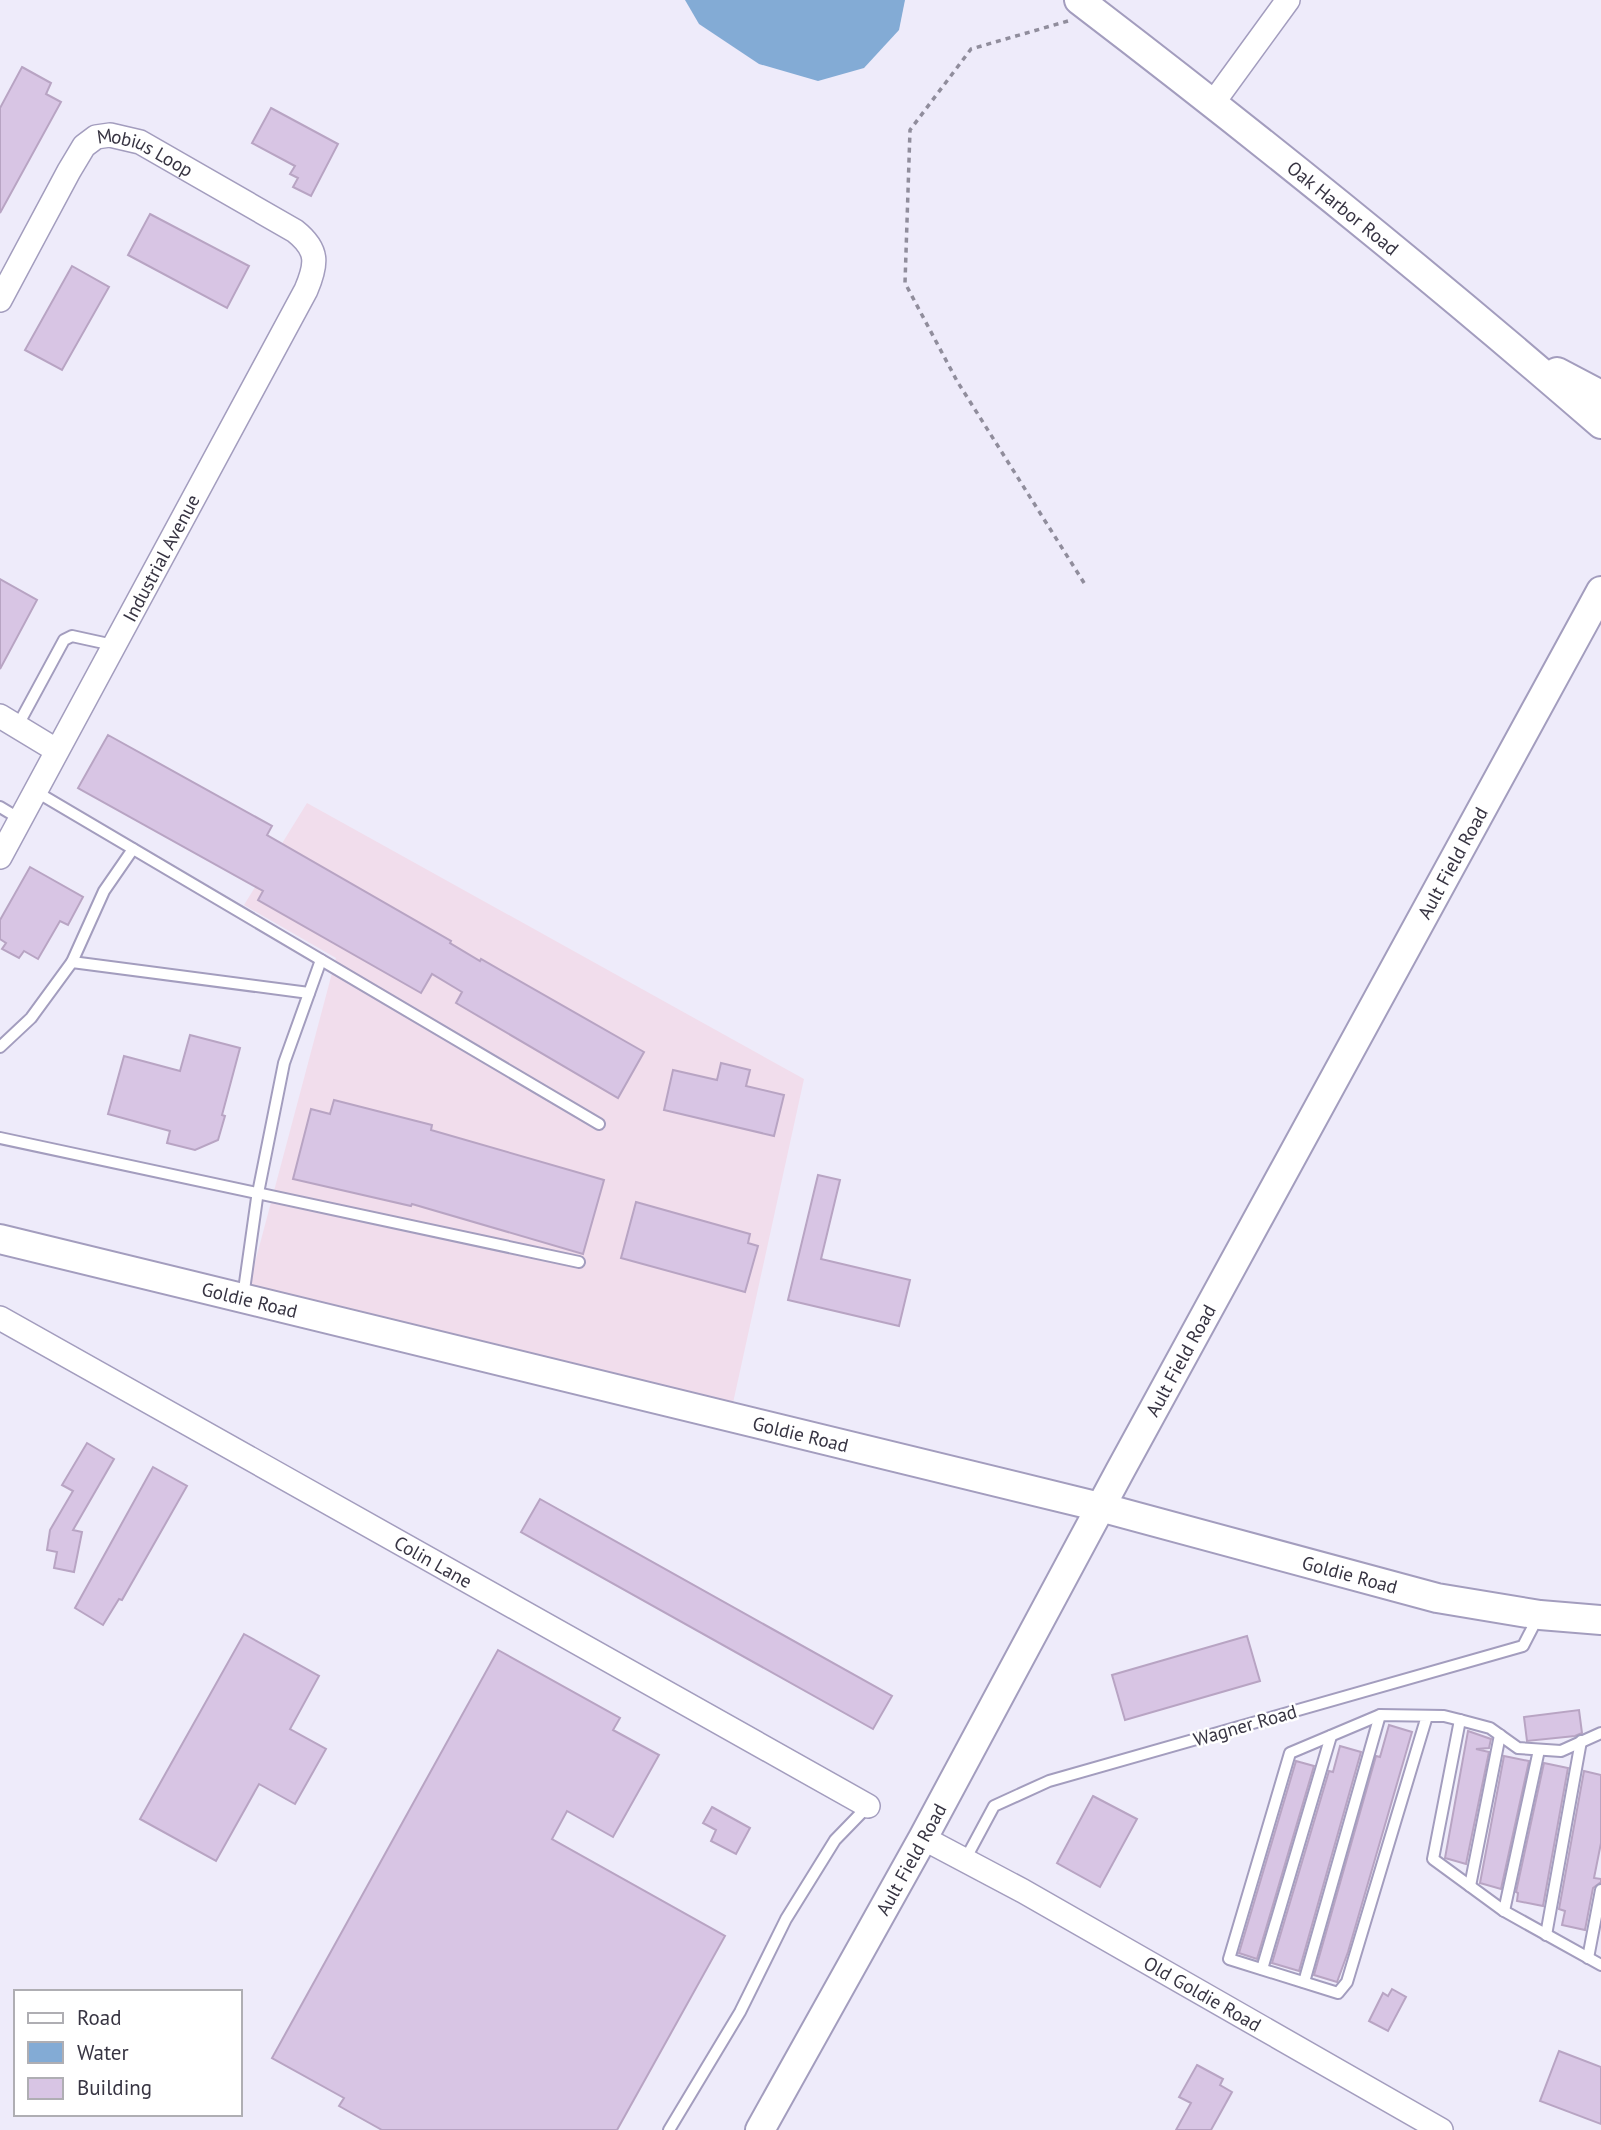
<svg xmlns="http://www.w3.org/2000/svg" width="1601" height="2130" viewBox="0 0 1601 2130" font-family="'PT Sans',sans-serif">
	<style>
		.commercial { fill: #f1ddec }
		.water { fill: #83abd5 }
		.building { fill: #d8c5e4; stroke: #b8a4c3; stroke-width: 2 }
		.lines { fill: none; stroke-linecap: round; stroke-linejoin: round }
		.service-casing { stroke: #a39dbe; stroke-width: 14 }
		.minor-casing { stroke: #a39dbe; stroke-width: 26 }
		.tertiary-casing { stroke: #a39dbe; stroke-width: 32 }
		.path { stroke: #908d9c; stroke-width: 3.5; stroke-dasharray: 5 5; stroke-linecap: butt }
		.service { stroke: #fff; stroke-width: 10 }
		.minor { stroke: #fff; stroke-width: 23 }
		.tertiary { stroke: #fff; stroke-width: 28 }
		.labels { text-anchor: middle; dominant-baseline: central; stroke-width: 5; stroke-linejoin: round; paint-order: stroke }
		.street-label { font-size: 19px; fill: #373442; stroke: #fff }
	</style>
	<rect width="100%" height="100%" fill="#eeebfa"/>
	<path class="commercial" d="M 307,803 L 804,1079 L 733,1403 L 249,1285 L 336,958 L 244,905 Z"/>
	<path class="water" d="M 685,0 L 905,0 L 899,30 L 864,68 L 818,81 L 759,64 L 699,24 Z"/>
	<g class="building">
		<path d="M 22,67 L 51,83 L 46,94 L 61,102 L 0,213 L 0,108 Z"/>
		<path d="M 271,108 L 338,144 L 311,196 L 293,187 L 298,178 L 290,174 L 295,166 L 252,143 Z"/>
		<path d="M 150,214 L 249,266 L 227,308 L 128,255 Z"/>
		<path d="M 72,266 L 109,287 L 62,370 L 25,350 Z"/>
		<path d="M 0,579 L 37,600 L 0,669 Z"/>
		<path d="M 108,735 L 272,826 L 267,835 L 451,941 L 450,943 L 480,961 L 481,959 L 644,1052 L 618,1098 L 456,1003 L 462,992 L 432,974 L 421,993 L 258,900 L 263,891 L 78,788 Z"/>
		<path d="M 30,867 L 83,897 L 68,925 L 60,921 L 38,959 L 24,951 L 19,958 L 2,949 L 6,943 L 0,939 L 0,920 Z"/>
		<path d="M 190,1035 L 240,1048 L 222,1115 L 225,1116 L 218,1140 L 195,1150 L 167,1143 L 170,1131 L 108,1114 L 124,1056 L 180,1071 Z"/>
		<path d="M 721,1063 L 750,1070 L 746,1086 L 784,1095 L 774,1136 L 664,1110 L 673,1070 L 717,1080 Z"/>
		<path d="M 334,1100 L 432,1125 L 431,1130 L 604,1180 L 583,1254 L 412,1204 L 411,1206 L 293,1179 L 311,1109 L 330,1114 Z"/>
		<path d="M 818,1175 L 840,1180 L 821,1259 L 910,1280 L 899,1326 L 788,1300 Z"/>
		<path d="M 636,1202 L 750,1234 L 748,1243 L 758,1246 L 745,1292 L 621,1258 Z"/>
		<path d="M 87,1443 L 114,1459 L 73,1530 L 82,1532 L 74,1572 L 54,1568 L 57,1552 L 47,1550 L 50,1530 L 73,1491 L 62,1485 Z"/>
		<path d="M 153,1467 L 187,1486 L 122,1600 L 119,1599 L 103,1625 L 75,1608 Z"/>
		<path d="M 540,1499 L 892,1696 L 873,1729 L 521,1532 Z"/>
		<path d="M 244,1634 L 319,1676 L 290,1729 L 326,1749 L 295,1804 L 259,1784 L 216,1861 L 140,1819 Z"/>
		<path d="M 1247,1636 L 1260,1681 L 1125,1720 L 1112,1675 Z"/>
		<path d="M 498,1650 L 620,1718 L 613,1730 L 659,1755 L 613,1837 L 567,1811 L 552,1839 L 725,1936 L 617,2130 L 382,2130 L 339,2106 L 344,2098 L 272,2058 Z"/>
		<path d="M 1579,1710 L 1582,1733 L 1575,1736 L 1527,1741 L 1524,1717 Z"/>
		<path d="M 1389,1725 L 1412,1732 L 1348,1952 L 1337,1982 L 1314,1975 L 1376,1756 L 1380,1757 Z"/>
		<path d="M 1468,1731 L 1491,1739 L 1489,1748 L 1476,1749 L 1489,1752 L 1466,1864 L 1445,1858 Z"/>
		<path d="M 1340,1746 L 1361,1752 L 1299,1971 L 1272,1963 L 1329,1771 L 1333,1772 Z"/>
		<path d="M 1504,1756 L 1529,1761 L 1501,1889 L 1480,1883 Z"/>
		<path d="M 1296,1761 L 1314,1766 L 1257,1959 L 1239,1953 Z"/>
		<path d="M 1544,1763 L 1568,1768 L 1543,1906 L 1517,1901 L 1518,1893 L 1516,1892 Z"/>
		<path d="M 1584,1771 L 1601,1775 L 1601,1843 L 1594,1878 L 1601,1879 L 1601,1882 L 1593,1888 L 1585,1930 L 1562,1925 L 1565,1911 L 1559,1909 Z"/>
		<path d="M 1093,1796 L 1137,1819 L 1100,1887 L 1057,1863 Z"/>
		<path d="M 712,1807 L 750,1828 L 736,1854 L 711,1841 L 716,1830 L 703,1823 Z"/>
		<path d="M 1392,1989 L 1406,1997 L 1388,2031 L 1369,2021 L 1383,1993 L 1388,1996 Z"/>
		<path d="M 1559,2051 L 1601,2067 L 1601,2124 L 1540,2101 Z"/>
		<path d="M 1197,2065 L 1223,2079 L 1220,2085 L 1232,2092 L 1211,2130 L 1176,2130 L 1191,2103 L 1179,2097 Z"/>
	</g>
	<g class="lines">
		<g class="service-casing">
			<g id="service">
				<path d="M 18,725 L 64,640 L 72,636 L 113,645"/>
				<path d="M 35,791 L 599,1124"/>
				<path d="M 0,807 L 20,819"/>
				<path d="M 72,962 L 309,993"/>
				<path d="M 0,1047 L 31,1018 L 72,962 L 104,891 L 133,849"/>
				<path d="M 0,1138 L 579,1262"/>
				<path d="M 243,1297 L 257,1198 L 284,1063 L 321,960"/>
				<path d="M 1427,1716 L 1347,1982 L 1338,1993 L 1229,1959 L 1290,1753 L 1380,1715 L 1444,1716 L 1460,1720 L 1490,1728 L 1518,1748 L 1561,1751 L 1601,1733"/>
				<path d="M 1460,1720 L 1433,1859 L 1504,1911 L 1601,1965"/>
				<path d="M 965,1860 L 994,1806 L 1049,1781 L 1523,1646 L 1538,1617"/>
				<path d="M 1470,1886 L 1500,1735"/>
				<path d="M 1504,1911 L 1539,1750"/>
				<path d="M 1546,1935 L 1581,1741"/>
				<path d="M 1588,1958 L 1601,1890"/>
				<path d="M 1262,1969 L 1331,1736"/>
				<path d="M 1304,1982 L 1380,1715"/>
				<path d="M 669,2130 L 740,2012 L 786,1919 L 835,1840 L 868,1806"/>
			</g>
		</g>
		<g class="minor-casing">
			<g id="minor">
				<path d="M 1213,103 L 1288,0"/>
				<path id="s1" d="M 0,300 L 69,171 L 84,146 L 96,137 L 110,135 L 140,142 L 295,231 C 319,250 317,264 306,290 L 0,857"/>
				<path d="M 0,716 L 56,750"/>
				<path id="s2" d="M 0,1318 L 868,1806"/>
				<path id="s3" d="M 923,1838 L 1023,1891 L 1441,2130"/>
			</g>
		</g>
		<g class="tertiary-casing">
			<g id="tertiary">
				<path id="s4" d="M 1079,0 C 1257,136 1432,277 1601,424"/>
				<path d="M 1557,372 L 1601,395"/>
				<path id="s5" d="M 0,1239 L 1100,1507 L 1437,1598 L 1540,1615 L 1601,1620"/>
				<path id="s6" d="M 760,2130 L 923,1838 L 1120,1471 L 1601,591"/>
			</g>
		</g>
		<path class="path" d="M 1068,21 L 971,49 L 910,130 L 905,283 L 957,381 L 1086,586"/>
		<use href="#service" class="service"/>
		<use href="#minor" class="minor"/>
		<use href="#tertiary" class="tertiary"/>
	</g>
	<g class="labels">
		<g class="street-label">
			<text stroke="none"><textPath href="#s1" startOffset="243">Mobius Loop</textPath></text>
			<text stroke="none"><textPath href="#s4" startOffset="336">Oak Harbor Road</textPath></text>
			<text transform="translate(161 558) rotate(-62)">Industrial Avenue</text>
			<text stroke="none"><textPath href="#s6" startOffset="1444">Ault Field Road</textPath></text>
			<text stroke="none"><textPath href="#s5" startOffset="257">Goldie Road</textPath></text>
			<text stroke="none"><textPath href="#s6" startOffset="877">Ault Field Road</textPath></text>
			<text stroke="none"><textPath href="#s5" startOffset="824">Goldie Road</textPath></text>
			<text stroke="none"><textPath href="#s2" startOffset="497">Colin Lane</textPath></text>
			<text stroke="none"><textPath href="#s5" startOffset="1391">Goldie Road</textPath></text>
			<text transform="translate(1245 1725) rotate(-16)">Wagner Road</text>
			<text stroke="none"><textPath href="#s6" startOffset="310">Ault Field Road</textPath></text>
			<text stroke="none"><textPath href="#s3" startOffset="320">Old Goldie Road</textPath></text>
		</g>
	</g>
	<rect x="14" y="1990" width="228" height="126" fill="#ffffff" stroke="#afaeb3" stroke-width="2"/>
	<rect x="28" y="2013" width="35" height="10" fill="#ffffff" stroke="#afaeb3" stroke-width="2"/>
	<text x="77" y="2025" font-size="21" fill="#373442">Road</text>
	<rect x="28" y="2042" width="35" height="21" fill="#83abd5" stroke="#afaeb3" stroke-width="2"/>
	<text x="77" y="2060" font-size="21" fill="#373442">Water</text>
	<rect x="28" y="2078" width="35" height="21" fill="#d8c5e4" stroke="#afaeb3" stroke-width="2"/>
	<text x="77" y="2095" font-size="21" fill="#373442">Building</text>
</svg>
